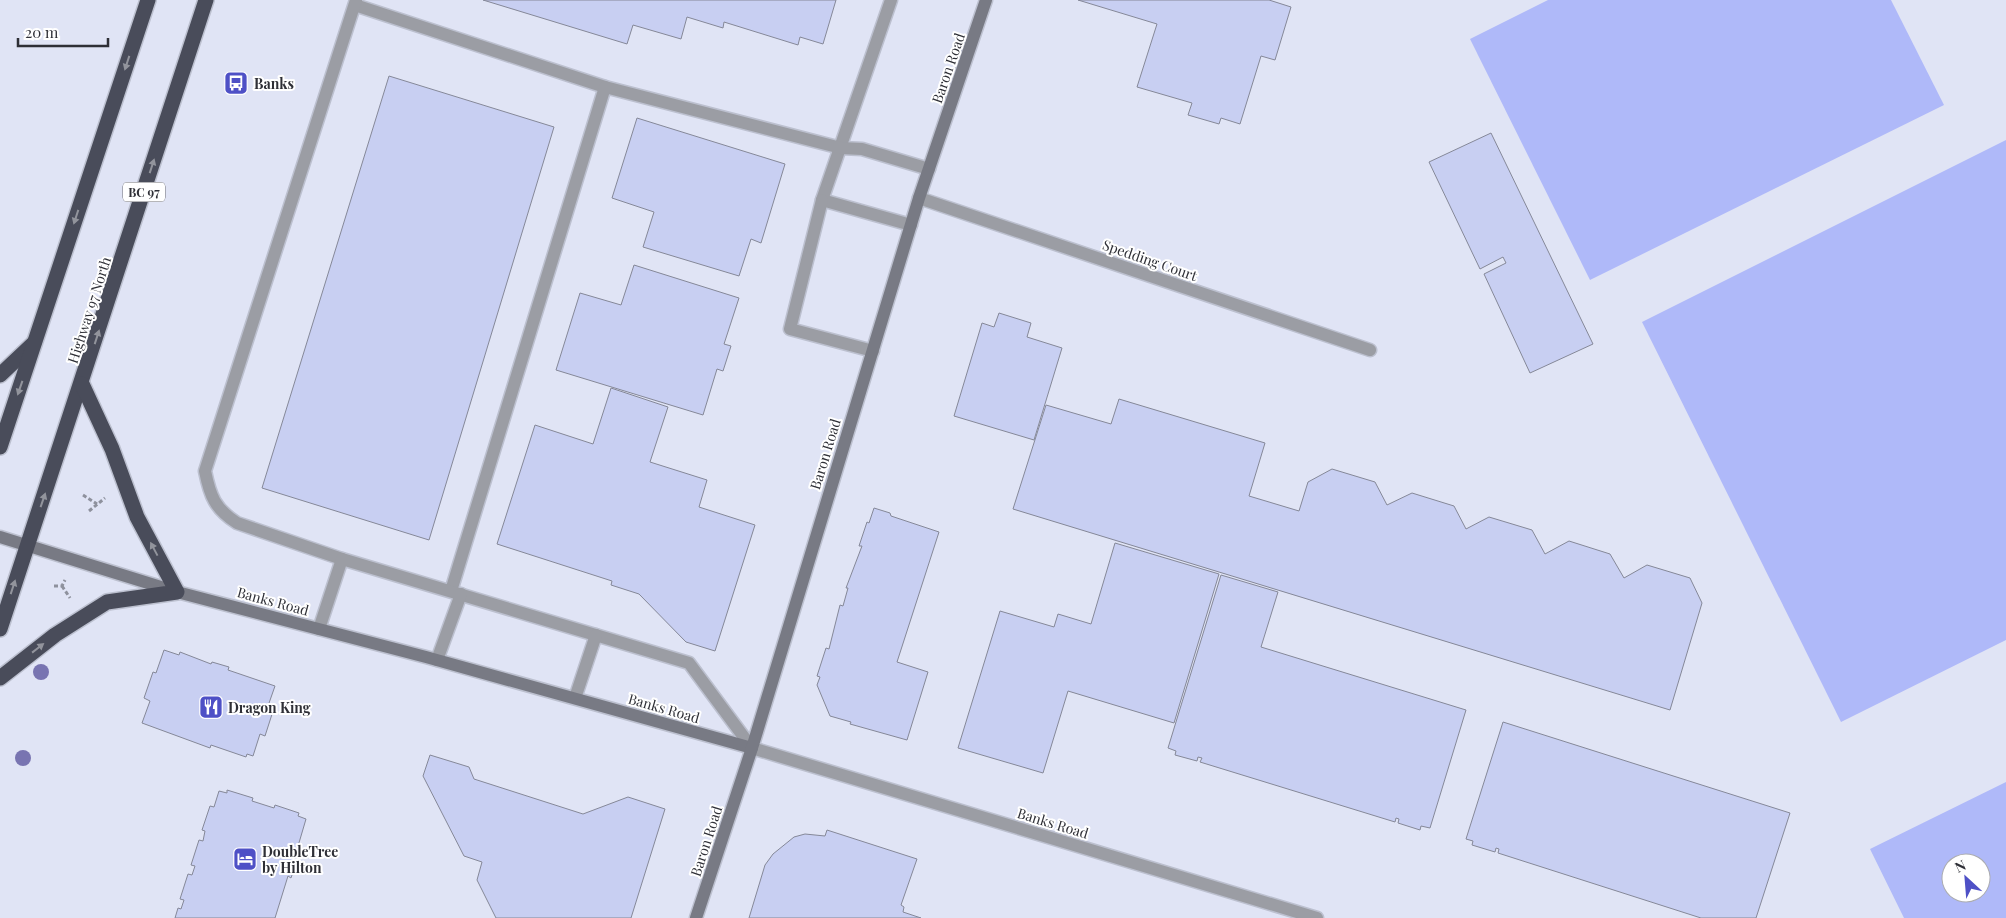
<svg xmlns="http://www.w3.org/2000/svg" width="2006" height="918" viewBox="0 0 2006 918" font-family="'Playfair Display',serif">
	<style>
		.green { fill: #afb9f9; fill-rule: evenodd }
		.building { fill: #c8cff2; stroke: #858898 }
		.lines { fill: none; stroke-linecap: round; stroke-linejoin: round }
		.lane-casing { stroke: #bcc0cf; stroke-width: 15 }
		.street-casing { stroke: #bcc0cf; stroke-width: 15 }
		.secondary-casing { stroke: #bcc0cf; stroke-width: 15 }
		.highway-casing { stroke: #bcc0cf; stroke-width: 18 }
		.path { stroke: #8e919d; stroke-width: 3; stroke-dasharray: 4 2.5; stroke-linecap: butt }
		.lane { stroke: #9b9da4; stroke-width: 12 }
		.street { stroke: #9b9da4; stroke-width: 12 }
		.secondary { stroke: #787a84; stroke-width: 12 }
		.highway { stroke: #494c5a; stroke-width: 15 }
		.tree { fill: #7874b1 }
		.oneway { fill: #92949c }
		.labels { text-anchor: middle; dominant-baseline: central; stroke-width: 4; stroke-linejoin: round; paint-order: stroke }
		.shield { fill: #fff; stroke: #6d6d72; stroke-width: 1 }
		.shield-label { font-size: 12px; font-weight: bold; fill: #2e2f36 }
		.street-label { font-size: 14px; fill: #2e2f36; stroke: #fff }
		.poi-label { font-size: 14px; font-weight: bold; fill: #2e2f36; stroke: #fff; text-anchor: start }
	</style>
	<rect width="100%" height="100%" fill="#e0e4f5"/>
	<g class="green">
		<path d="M 1548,0 L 1891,0 L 1944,105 L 1590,280 L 1470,39 Z"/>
		<path d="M 2006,140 L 2006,640 L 1841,722 L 1642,322 Z"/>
		<path d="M 2006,782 L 2006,918 L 1904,918 L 1870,849 ZM 1951,863 L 1981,863 L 1981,893 L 1951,893 Z"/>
	</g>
	<g class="building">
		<path d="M 483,0 L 836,0 L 823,44 L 800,37 L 798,45 L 724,22 L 723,28 L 687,17 L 681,39 L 633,25 L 627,44 Z"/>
		<path d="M 1078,0 L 1269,0 L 1291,7 L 1275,60 L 1261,56 L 1240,124 L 1221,118 L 1219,124 L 1188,115 L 1192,103 L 1137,87 L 1157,24 Z"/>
		<path d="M 389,76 L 554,127 L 429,540 L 262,488 Z"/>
		<path d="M 637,118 L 785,164 L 761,243 L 751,239 L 739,276 L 643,247 L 654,212 L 612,198 Z"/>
		<path d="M 1491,133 L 1593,344 L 1530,373 L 1484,274 L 1506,263 L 1503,257 L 1480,269 L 1429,162 Z"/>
		<path d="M 634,265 L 739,298 L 724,344 L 731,346 L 723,371 L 717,369 L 703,415 L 556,370 L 580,293 L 621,305 Z"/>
		<path d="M 999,313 L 1031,323 L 1027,337 L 1062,348 L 1034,440 L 954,416 L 982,323 L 994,327 Z"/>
		<path d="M 611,388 L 668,407 L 650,462 L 707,480 L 699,507 L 755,525 L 715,651 L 686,642 L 639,594 L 611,585 L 612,581 L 497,544 L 535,425 L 593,444 Z"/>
		<path d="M 1119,399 L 1265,443 L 1249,496 L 1299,511 L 1308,482 L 1332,469 L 1375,482 L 1387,505 L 1412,493 L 1454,506 L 1466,529 L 1489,517 L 1532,530 L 1545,554 L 1569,541 L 1610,554 L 1624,578 L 1647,565 L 1690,578 L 1702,603 L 1670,710 L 1013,509 L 1046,405 L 1111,424 Z"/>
		<path d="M 874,508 L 890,513 L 891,516 L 939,532 L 897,662 L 928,672 L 907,740 L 850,724 L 851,722 L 830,716 L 817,685 L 820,677 L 817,676 L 826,648 L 829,649 L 840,605 L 843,606 L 848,588 L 846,588 L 862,546 L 859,546 L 867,522 L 869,523 Z"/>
		<path d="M 1115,543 L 1219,574 L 1174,723 L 1068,691 L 1043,773 L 958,748 L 1000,611 L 1054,627 L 1058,614 L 1091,624 Z"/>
		<path d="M 1221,575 L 1278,592 L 1261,647 L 1466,710 L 1430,828 L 1421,826 L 1420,830 L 1398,823 L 1399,819 L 1396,818 L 1395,822 L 1200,762 L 1202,758 L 1198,757 L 1197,761 L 1175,755 L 1176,751 L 1168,748 Z"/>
		<path d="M 164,650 L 179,655 L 180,652 L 211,664 L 212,662 L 229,667 L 228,670 L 275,686 L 268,706 L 274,708 L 265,736 L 260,734 L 253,756 L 247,754 L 246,757 L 211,745 L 210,748 L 142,723 L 150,701 L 144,698 L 153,672 L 156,673 Z"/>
		<path d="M 1503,722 L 1790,813 L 1756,918 L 1701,918 L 1498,853 L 1499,849 L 1496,848 L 1495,852 L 1472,845 L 1473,841 L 1466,839 Z"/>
		<path d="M 430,755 L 469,767 L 474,779 L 583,814 L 628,797 L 665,809 L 631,918 L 496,918 L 477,880 L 482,862 L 464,856 L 423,776 Z"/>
		<path d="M 227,790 L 253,798 L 252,801 L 274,808 L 275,805 L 299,813 L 298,816 L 306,819 L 296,853 L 299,854 L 291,878 L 288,876 L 275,918 L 175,918 L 178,908 L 181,909 L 184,900 L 180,899 L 188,874 L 192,875 L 195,866 L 191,865 L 199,840 L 203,841 L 205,831 L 202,830 L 210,806 L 214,807 L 219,791 L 227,793 Z"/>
		<path d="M 827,830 L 917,859 L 901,905 L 904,907 L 903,912 L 921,918 L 749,918 L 765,865 L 773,854 L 794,837 L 805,834 L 825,836 Z"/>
	</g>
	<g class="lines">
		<g class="lane-casing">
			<g id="lane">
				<path d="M 891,0 L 822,200 L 911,225"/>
				<path d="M 355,5 L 605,87"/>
				<path d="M 822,200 L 790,329 L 873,351"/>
				<path d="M 342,559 L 237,523 C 215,509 210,496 205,471 L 356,0"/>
				<path d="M 451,591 L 605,87 L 841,148 L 862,149 L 929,169"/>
				<path d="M 319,629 L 342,559 L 689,663 L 752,748"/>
				<path d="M 437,660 L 461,594"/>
				<path d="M 575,698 L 596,635"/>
			</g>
		</g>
		<g class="street-casing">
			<g id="street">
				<path d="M 919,198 L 1370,350"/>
				<path d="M 752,748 L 1317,918"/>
			</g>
		</g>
		<g class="secondary-casing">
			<g id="secondary">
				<path d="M 0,537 L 177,592 L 426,657 L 752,748"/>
				<path d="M 696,918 L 752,748 L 919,198 L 986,0"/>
			</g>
		</g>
		<g class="highway-casing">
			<g id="highway">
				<path d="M 0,375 L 34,343"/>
				<path d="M 0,447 L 148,0"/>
				<path d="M 0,629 L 206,0"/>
				<path d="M 0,678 L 55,635 L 107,602 L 177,592 L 137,517 L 112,449 L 82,384"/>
			</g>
		</g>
		<g class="path">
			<path d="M 83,495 L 97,504"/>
			<path d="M 89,511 L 105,498"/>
			<path d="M 54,586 L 62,586 L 65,580"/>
			<path d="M 62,586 L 70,598"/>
		</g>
		<use href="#lane" class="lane"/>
		<use href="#street" class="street"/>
		<use href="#secondary" class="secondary"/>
		<use href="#highway" class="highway"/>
	</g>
	<g class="tree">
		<circle cx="41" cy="672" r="8"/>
		<circle cx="23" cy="758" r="8"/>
	</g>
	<defs><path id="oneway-solid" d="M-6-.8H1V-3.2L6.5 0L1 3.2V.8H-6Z" transform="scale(1.25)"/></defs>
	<g class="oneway">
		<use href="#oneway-solid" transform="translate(127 63) rotate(108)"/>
		<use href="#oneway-solid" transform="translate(152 166) rotate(-72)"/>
		<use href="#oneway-solid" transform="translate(76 217) rotate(108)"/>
		<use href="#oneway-solid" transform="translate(97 337) rotate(-72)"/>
		<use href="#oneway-solid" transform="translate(20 388) rotate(109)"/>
		<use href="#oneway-solid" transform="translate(43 500) rotate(-71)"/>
		<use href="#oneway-solid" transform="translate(154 549) rotate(-118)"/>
		<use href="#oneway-solid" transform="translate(13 587) rotate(-72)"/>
		<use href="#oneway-solid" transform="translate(38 648) rotate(-38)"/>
	</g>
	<defs>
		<g id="bus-square" transform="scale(1.25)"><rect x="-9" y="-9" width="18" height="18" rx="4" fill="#4e50c6" stroke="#fff"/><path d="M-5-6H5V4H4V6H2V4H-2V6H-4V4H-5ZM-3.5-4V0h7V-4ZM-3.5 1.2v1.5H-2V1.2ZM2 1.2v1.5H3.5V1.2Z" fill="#fff"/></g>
		<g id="restaurant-square" transform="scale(1.25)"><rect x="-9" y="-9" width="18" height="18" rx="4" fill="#4e50c6" stroke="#fff"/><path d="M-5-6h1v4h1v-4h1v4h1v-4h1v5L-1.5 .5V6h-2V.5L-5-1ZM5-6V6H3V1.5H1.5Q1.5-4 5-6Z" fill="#fff"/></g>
		<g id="hotel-square" transform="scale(1.25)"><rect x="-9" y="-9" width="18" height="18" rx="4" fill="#4e50c6" stroke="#fff"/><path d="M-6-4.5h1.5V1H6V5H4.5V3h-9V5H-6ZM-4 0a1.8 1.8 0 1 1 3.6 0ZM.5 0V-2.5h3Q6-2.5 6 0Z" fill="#fff"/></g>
	</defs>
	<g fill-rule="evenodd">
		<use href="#bus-square" x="236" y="83"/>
		<use href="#restaurant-square" x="211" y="707"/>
		<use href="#hotel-square" x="245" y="859"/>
	</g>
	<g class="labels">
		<rect class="shield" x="123" y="182.5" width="42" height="19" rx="4"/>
		<g class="shield-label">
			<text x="144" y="192">BC 97</text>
		</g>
		<g class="street-label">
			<text transform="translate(948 68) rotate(-71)">Baron Road</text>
			<text transform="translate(1150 260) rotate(19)">Spedding Court</text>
			<text transform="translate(89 310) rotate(-72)">Highway 97 North</text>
			<text transform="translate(825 454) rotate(-73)">Baron Road</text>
			<text transform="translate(273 601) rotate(15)">Banks Road</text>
			<text transform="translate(664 708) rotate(16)">Banks Road</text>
			<text transform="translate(1053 823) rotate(17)">Banks Road</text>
			<text transform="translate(706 841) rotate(-72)">Baron Road</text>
		</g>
		<g class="poi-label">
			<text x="254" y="83">Banks</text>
			<text x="228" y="707">Dragon King</text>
			<text x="262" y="851">DoubleTree<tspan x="262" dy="16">by Hilton</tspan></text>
		</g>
	</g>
	<g transform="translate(1966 878) rotate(334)"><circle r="24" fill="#ffffff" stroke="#abacaf"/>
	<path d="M0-4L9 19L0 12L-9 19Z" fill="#4e50c6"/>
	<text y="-8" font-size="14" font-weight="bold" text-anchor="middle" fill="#2e2f36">N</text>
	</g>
	<path d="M18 38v8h90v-8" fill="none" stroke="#2e2f36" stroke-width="2.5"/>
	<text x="25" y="38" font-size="15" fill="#2e2f36" stroke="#ffffff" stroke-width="4" paint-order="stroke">20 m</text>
</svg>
